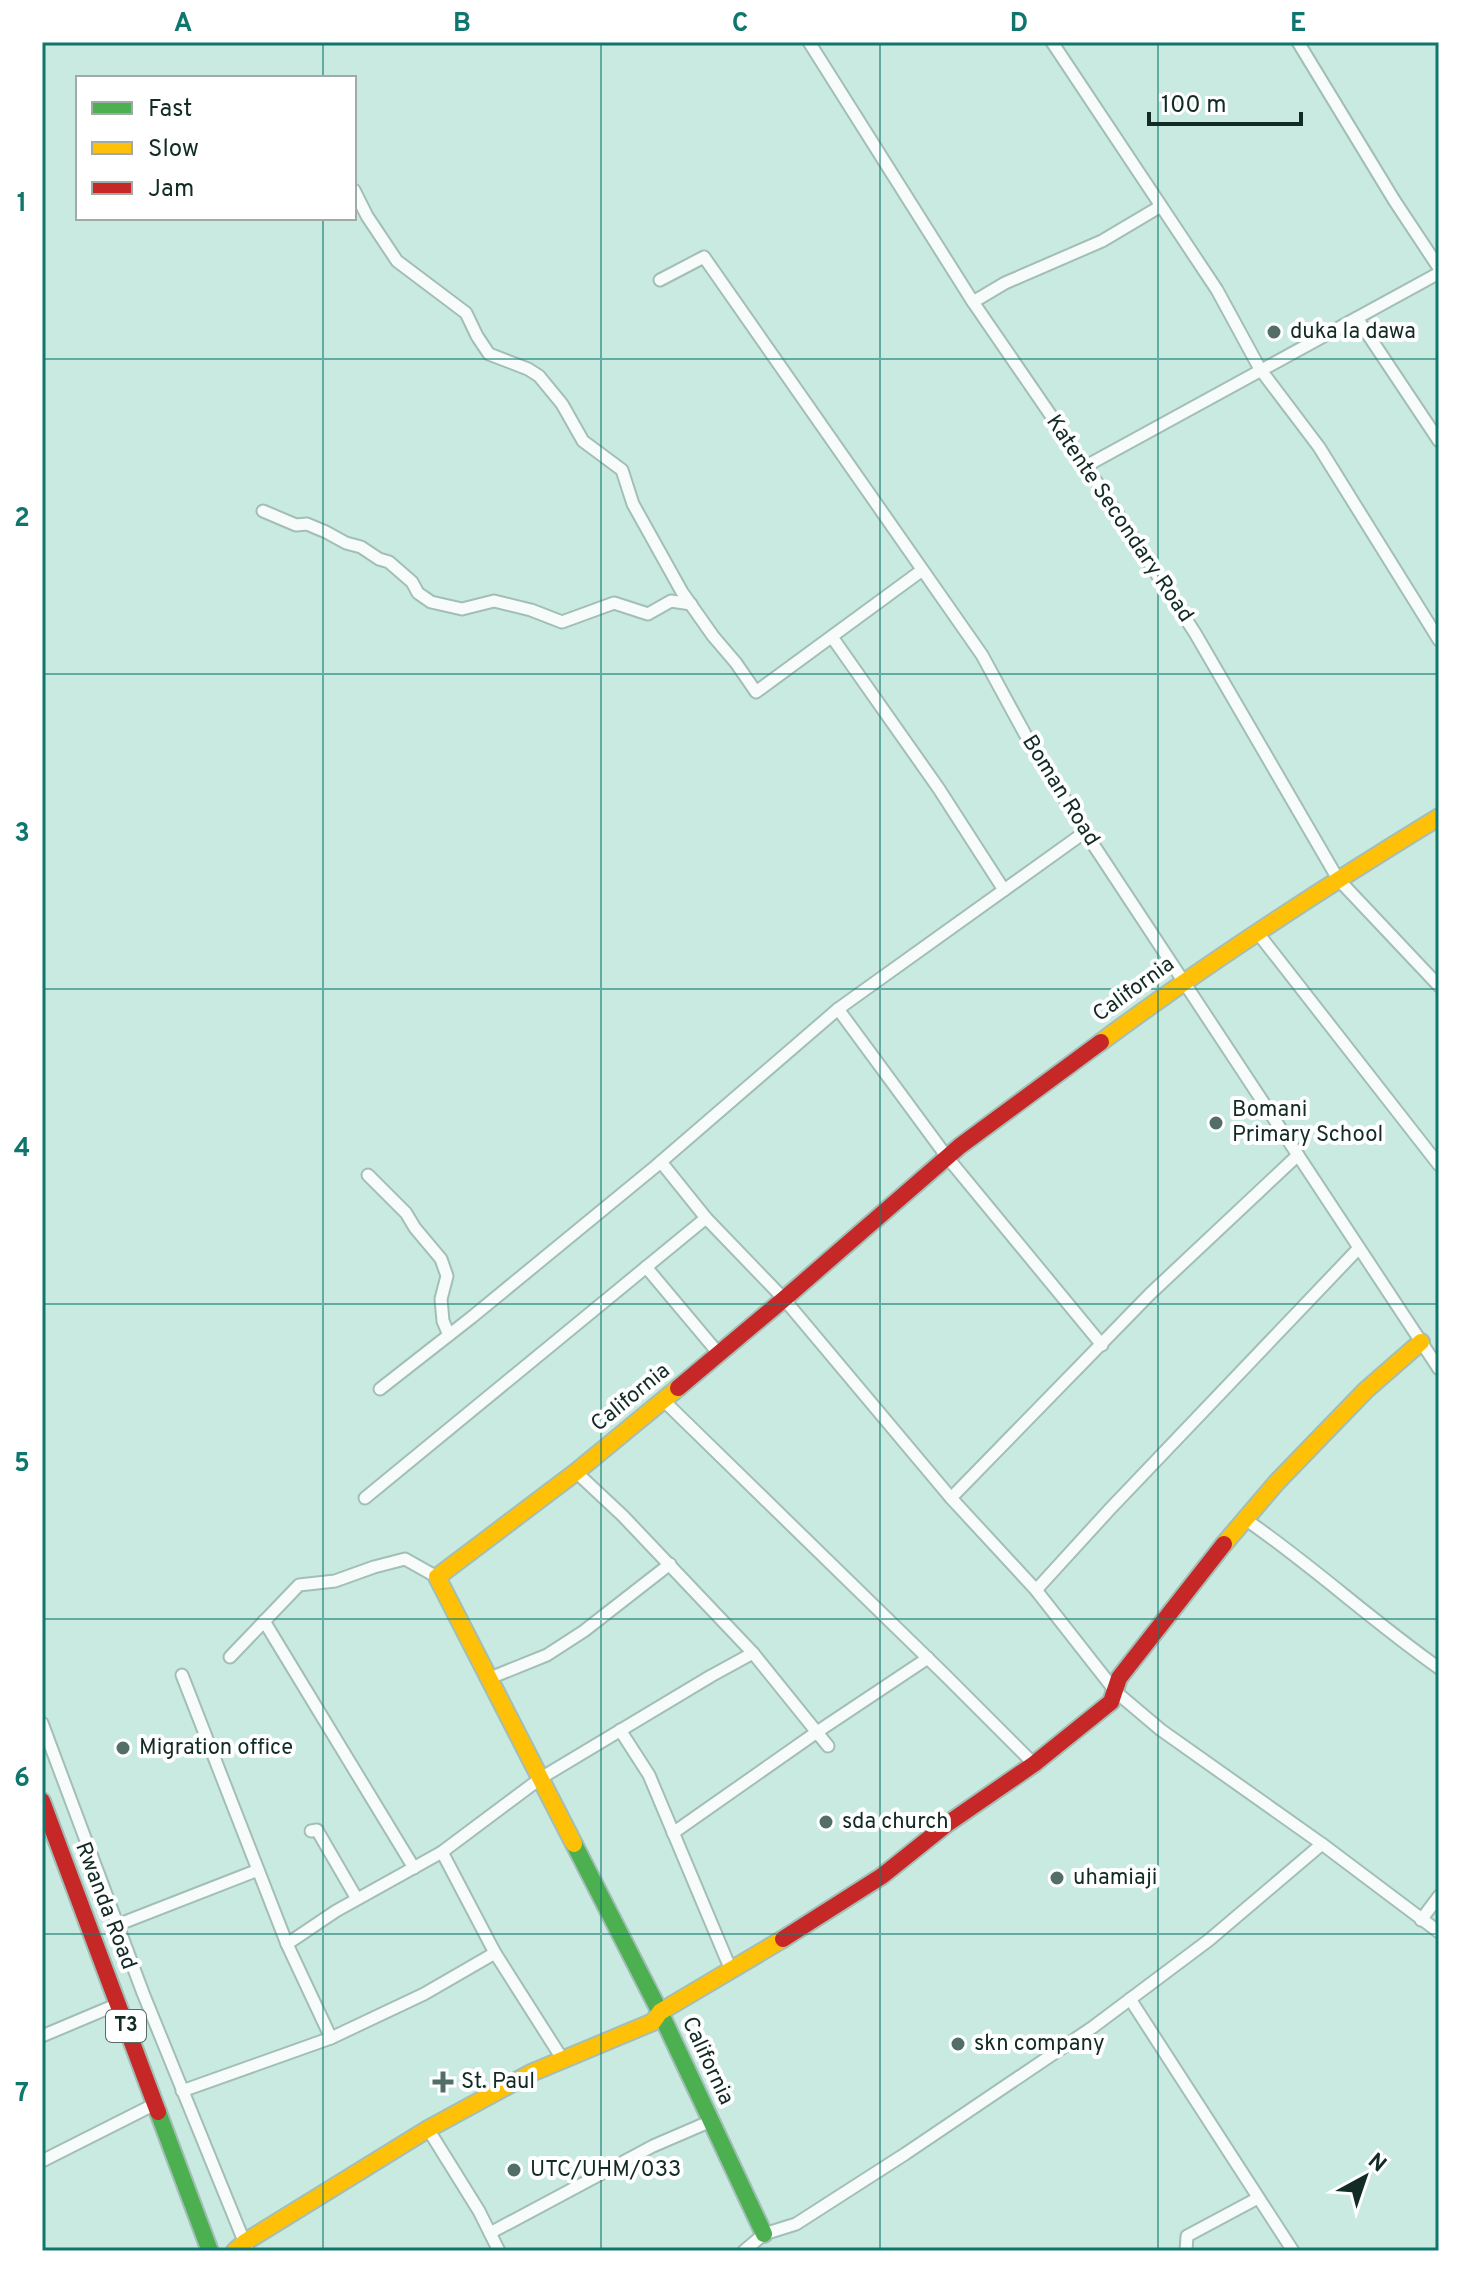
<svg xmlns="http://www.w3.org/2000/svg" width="1481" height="2293" viewBox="0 0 1481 2293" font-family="Overpass,sans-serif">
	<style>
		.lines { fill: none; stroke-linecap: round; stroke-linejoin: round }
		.street-casing { stroke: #a3beb7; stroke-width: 15 }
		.fast-casing { stroke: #a3beb7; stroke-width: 20 }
		.slow-casing { stroke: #a3beb7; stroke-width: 20 }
		.jam-casing { stroke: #a3beb7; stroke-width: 20 }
		.street { stroke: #f7fcfa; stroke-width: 11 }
		.fast { stroke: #4caf50; stroke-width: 16 }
		.slow { stroke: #ffc107; stroke-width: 16 }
		.jam { stroke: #c62828; stroke-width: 16 }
		.grid { fill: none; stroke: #0f766e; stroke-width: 2; stroke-opacity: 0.55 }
		.poi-dot { fill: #526e67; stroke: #fff; stroke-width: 3 }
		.labels { text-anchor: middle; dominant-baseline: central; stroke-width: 8; stroke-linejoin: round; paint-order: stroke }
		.shield { fill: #fff; stroke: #596b66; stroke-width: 2 }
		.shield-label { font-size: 20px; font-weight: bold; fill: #122b25 }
		.poi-label { font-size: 22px; fill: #122b25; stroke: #fff; text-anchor: start }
		.street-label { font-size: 22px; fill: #122b25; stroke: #fff }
		.neatline { fill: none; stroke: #0f766e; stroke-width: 3 }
		.grid-label { font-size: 26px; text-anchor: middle; font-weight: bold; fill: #0f766e }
	</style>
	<rect width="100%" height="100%" fill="#c8eae1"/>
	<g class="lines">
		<g class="street-casing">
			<g id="street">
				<path d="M 809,42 L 973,302 L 1098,484 L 1195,633 L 1338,879 L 1439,986"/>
				<path d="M 1052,42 L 1217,290 L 1260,369 L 1319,447 L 1439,640"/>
				<path d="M 1298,42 L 1394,200 L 1439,268"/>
				<path d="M 354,190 L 367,216 L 397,261 L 466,313 L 477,336 L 489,354 L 528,369 L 539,376 L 562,404 L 583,441 L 622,470 L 633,504 L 682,592 L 713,636 L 736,663 L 756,692 L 921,571"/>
				<path d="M 660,280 L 704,257 L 982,655 L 1025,734 L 1085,832 L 1439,1369"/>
				<path d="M 973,302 L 1005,283 L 1102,241 L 1161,206"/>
				<path d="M 1357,318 L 1439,441"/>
				<path d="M 1086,466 L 1439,273"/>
				<path d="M 263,511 L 296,525 L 307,524 L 326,532 L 346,543 L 361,547 L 379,559 L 389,562 L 412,582 L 418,593 L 431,602 L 462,609 L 494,601 L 531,610 L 562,622 L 614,603 L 648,614 L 671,601 L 691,604"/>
				<path d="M 832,637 L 939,789 L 1004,890"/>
				<path d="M 1257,932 L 1439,1165"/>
				<path d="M 838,1009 L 947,1157 L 1102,1345"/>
				<path d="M 661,1162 L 706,1218 L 784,1299 L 951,1498 L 1036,1590 L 1116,1692 L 1161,1730 L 1322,1844 L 1439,1932"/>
				<path d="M 368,1175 L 406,1213 L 415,1228 L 441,1259 L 447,1276 L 441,1299 L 443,1321 L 449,1335"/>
				<path d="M 646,1267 L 719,1354"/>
				<path d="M 380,1389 L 472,1317 L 656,1166 L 838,1009 L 1085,832"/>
				<path d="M 663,1400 L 945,1675 L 1034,1764"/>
				<path d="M 576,1472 L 623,1516 L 753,1653 L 828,1746"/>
				<path d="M 365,1498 L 706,1218"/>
				<path d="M 951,1498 L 1150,1294 L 1298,1155"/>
				<path d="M 1245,1519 C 1312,1565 1372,1621 1439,1668"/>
				<path d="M 1036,1590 L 1110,1509 L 1358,1249"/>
				<path d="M 264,1621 L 414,1868"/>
				<path d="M 230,1657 L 299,1585 L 335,1581 L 374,1567 L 405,1559 L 437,1577"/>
				<path d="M 182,1675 L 287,1944"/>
				<path d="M 490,1678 L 547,1655 L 584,1631 L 670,1564"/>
				<path d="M 42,1723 L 143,1993 L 248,2251"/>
				<path d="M 620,1730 L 649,1775 L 731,1970"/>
				<path d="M 311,1831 L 317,1830 L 357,1899"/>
				<path d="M 673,1833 L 817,1732 L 928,1658"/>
				<path d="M 442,1852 L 495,1953 L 563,2060"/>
				<path d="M 1421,1920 L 1439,1896"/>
				<path d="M 117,1925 L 258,1870"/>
				<path d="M 1130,1999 L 1293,2251"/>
				<path d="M 42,2036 L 118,2004"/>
				<path d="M 331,2038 L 287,1944 L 336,1911 L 442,1852 L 541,1778 L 711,1676 L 753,1653"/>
				<path d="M 182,2091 L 331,2038 L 424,1994 L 495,1953"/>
				<path d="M 428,2129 L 479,2211 L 499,2251"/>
				<path d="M 42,2161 L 155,2104"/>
				<path d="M 490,2233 L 653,2146 L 711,2121"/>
				<path d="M 744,2251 L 764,2234 L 796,2224 L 905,2154 L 1093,2027 L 1209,1940 L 1322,1844"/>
				<path d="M 1186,2251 L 1187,2236 L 1258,2198"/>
			</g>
		</g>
		<g class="fast-casing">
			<g id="fast">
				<path d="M 574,1844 L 660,2012 L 764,2234"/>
				<path d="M 158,2112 L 210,2251"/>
			</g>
		</g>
		<g class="slow-casing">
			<g id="slow">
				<path d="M 1101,1042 C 1210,961 1323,888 1439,817"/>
				<path d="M 1224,1544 L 1277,1482 L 1366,1390 L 1421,1342"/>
				<path d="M 574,1844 L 437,1577 L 576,1472 L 678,1388"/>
				<path d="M 235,2251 L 245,2242 L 428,2129 L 531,2073 L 653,2022 L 660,2012 L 783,1939"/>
			</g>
		</g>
		<g class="jam-casing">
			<g id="jam">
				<path d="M 678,1388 L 784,1299 L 960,1146 L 1101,1042"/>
				<path d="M 42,1801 L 158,2112"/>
				<path d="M 783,1939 L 882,1876 L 947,1824 L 1034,1764 L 1111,1702 L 1119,1678 L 1224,1544"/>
			</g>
		</g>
		<use href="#street" class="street"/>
		<use href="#fast" class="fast"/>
		<use href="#slow" class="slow"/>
		<use href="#jam" class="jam"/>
	</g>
	<path class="grid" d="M 323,42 L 323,78M 601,42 L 601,2251M 880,42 L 880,2251M 1158,42 L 1158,2251M 323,218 L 323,2251M 42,359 L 1439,359M 42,674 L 1439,674M 42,989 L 1439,989M 42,1304 L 1439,1304M 42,1619 L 1439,1619M 42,1934 L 1439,1934"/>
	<g class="poi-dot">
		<circle cx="1274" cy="332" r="8"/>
		<circle cx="1216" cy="1123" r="8"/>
		<circle cx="123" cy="1748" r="8"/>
		<circle cx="826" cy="1822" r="8"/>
		<circle cx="1057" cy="1878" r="8"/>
		<circle cx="958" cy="2044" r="8"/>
		<path d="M439 2070h8v8h8v8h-8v8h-8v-8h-8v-8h8z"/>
		<circle cx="514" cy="2170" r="8"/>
	</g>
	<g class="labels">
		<rect class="shield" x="106" y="2010" width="40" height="32" rx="6"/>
		<g class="shield-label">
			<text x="126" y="2026">T3</text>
		</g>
		<g class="poi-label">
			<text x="1290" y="332">duka la dawa</text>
			<text x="1232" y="1110">Bomani<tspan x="1232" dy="25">Primary School</tspan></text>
			<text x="139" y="1748">Migration office</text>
			<text x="842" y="1822">sda church</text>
			<text x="1073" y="1878">uhamiaji</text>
			<text x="974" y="2044">skn company</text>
			<text x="461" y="2082">St. Paul</text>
			<text x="530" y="2170">UTC/UHM/033</text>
		</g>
		<g class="street-label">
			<text transform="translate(1119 519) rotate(56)">Katente Secondary Road</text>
			<text transform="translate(1060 791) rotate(58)">Boman Road</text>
			<text transform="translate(1134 990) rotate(-36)">California</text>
			<text transform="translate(631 1398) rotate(-39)">California</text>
			<text transform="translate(105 1906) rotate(69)">Rwanda Road</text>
			<text transform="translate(707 2061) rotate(65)">California</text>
		</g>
	</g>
	<rect width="1481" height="2293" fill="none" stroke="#ffffff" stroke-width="88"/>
	<rect x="76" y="76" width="280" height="144" fill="#ffffff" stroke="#a0aaa8" stroke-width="2"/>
	<rect x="92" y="102" width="40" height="12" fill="#4caf50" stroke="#a0aaa8" stroke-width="2"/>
	<text x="148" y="116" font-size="24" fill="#122b25">Fast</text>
	<rect x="92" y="142" width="40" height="12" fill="#ffc107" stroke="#a0aaa8" stroke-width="2"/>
	<text x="148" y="156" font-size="24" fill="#122b25">Slow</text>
	<rect x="92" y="182" width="40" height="12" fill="#c62828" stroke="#a0aaa8" stroke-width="2"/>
	<text x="148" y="196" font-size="24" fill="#122b25">Jam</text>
	<g transform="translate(1365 2177) rotate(40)" stroke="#ffffff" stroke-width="6" paint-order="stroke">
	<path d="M0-6L14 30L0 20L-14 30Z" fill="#122b25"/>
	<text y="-12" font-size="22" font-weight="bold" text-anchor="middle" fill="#122b25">N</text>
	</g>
	<path d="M1149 112v12h152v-12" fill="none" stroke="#122b25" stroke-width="4"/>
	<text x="1161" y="112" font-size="24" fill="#122b25" stroke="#ffffff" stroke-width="6" paint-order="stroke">100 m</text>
	<rect x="44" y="44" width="1393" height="2205" class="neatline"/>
	<g class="grid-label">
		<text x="183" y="31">A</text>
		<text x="462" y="31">B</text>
		<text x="740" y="31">C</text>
		<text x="1019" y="31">D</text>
		<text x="1298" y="31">E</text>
		<text x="22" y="211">1</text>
		<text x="22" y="526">2</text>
		<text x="22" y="841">3</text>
		<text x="22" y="1156">4</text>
		<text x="22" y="1471">5</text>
		<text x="22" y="1786">6</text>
		<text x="22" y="2101">7</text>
	</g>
</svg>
